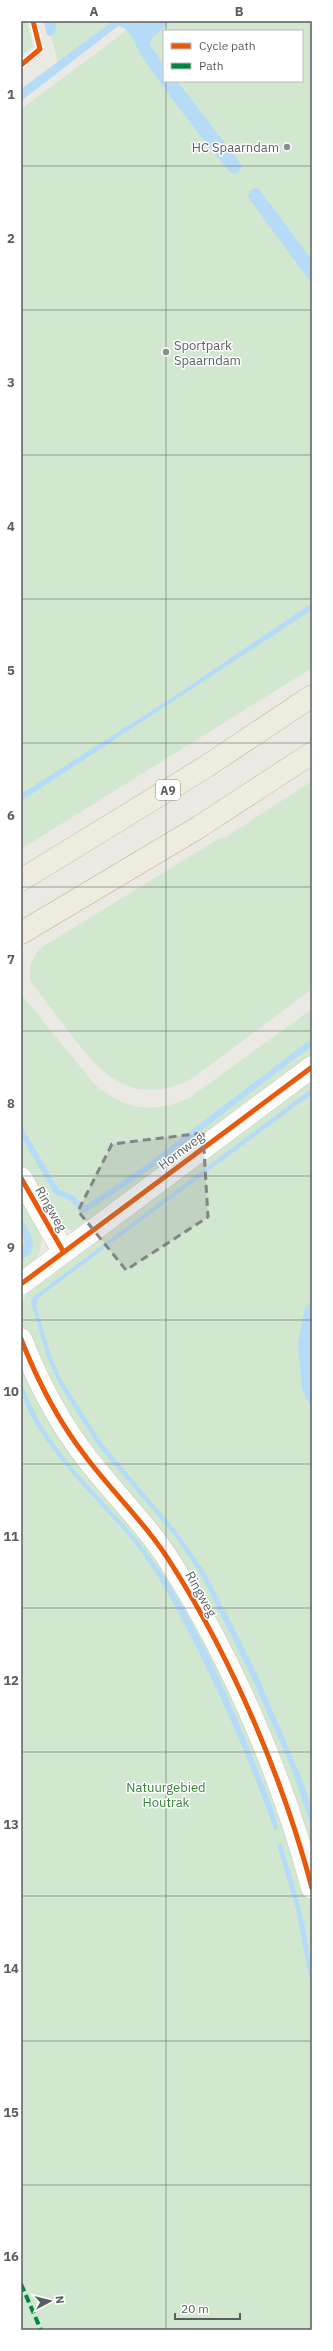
<svg xmlns="http://www.w3.org/2000/svg" width="333" height="2351" viewBox="0 0 333 2351" font-family="'IBM Plex Sans',sans-serif">
	<style>
		.green { fill: #d1e7cf; fill-rule: evenodd }
		.water { fill: #b5dbf7 }
		.lines { fill: none; stroke-linecap: round; stroke-linejoin: round }
		.stream { stroke: #b5dbf7; stroke-width: 6 }
		.minor-casing { stroke: #c7c7c6; stroke-width: 23 }
		.highway-casing { stroke: #c1b392; stroke-width: 23 }
		.minor { stroke: #fcfcfb; stroke-width: 22 }
		.highway { stroke: #eeebdf; stroke-width: 22 }
		.quiet { stroke: #00873e; stroke-width: 4; stroke-dasharray: 8 4; stroke-linecap: butt }
		.cycleway-casing { stroke: #fff; stroke-width: 8 }
		.cycleway { stroke: #e8590c; stroke-width: 5 }
		.marked { fill: #828487; fill-opacity: 0.2; stroke: #828487; stroke-width: 3; stroke-dasharray: 8 5; stroke-linejoin: round }
		.grid { fill: none; stroke: #595d62; stroke-width: 1; stroke-opacity: 0.55 }
		.poi-dot { fill: #8c8e90; stroke: #fff; stroke-width: 1.5 }
		.labels { text-anchor: middle; dominant-baseline: central; stroke-width: 3; stroke-linejoin: round; paint-order: stroke }
		.shield { fill: #fff; stroke: #8b8e91; stroke-width: 1 }
		.shield-label { font-size: 12px; font-weight: bold; fill: #595d62 }
		.poi-label { font-size: 13px; fill: #595d62; stroke: #fff; text-anchor: end }
		.street-label { font-size: 13px; fill: #595d62; stroke: #fff }
		.park-label { font-size: 13px; fill: #358539; stroke: #fff }
		.neatline { fill: none; stroke: #595d62; stroke-width: 1.5 }
		.grid-label { font-size: 13px; text-anchor: middle; font-weight: bold; fill: #595d62 }
	</style>
	<rect width="100%" height="100%" fill="#eae9e4"/>
	<g class="green">
		<path d="M 21,21 L 27,21 L 33,46 L 21,56 Z"/>
		<path d="M 57,21 L 113,21 L 58,62 L 51,36 L 55,33 Z"/>
		<path d="M 135,21 L 312,21 L 312,668 L 21,849 L 21,109 L 137,23 ZM 164,31 L 302,31 L 302,81 L 164,81 Z"/>
		<path d="M 312,781 L 312,989 L 191,1079 C 132,1107 103,1077 69,1032 C 56,1014 42,998 30,980 L 30,965 L 39,949 L 220,838 L 226,837 Z"/>
		<path d="M 21,994 L 95,1085 C 125,1110 154,1114 189,1098 L 312,1009 L 312,1056 L 90,1223 L 77,1231 L 67,1230 L 62,1227 L 42,1199 L 21,1162 Z"/>
		<path d="M 312,1077 L 312,2330 L 24,2330 L 21,2323 L 21,1305 L 27,1291 Z"/>
		<path d="M 21,1195 L 41,1232 C 44,1252 35,1261 21,1274 Z"/>
	</g>
	<g class="water">
		<path d="M 44,21 L 57,21 L 55,33 L 51,36 L 47,35 Z"/>
		<path d="M 113,21 L 135,21 L 139,24 L 148,21 L 171,21 L 151,39 L 150,45 L 164,65 L 164,81 L 177,81 L 238,160 L 242,166 L 239,172 L 234,174 L 229,171 C 198,133 167,94 140,53 C 135,44 130,27 118,26 L 21,101 L 21,89 Z"/>
		<path d="M 254,188 L 259,189 L 312,260 L 312,284 L 248,197 L 250,191 Z"/>
		<path d="M 312,603 L 312,610 L 21,801 L 21,794 L 173,697 Z"/>
		<path d="M 312,1088 L 312,1094 L 39,1297 L 36,1306 L 52,1358 L 61,1379 L 102,1443 L 177,1532 L 205,1572 L 231,1622 L 258,1676 L 303,1782 L 312,1809 L 312,1828 L 291,1767 L 250,1674 L 201,1575 L 174,1535 L 99,1447 L 76,1411 L 58,1382 L 47,1357 L 31,1302 L 32,1298 Z"/>
		<path d="M 21,1217 L 30,1233 L 33,1242 L 31,1253 L 21,1261 L 21,1250 L 25,1242 L 21,1230 Z"/>
		<path d="M 312,1301 L 312,1409 L 302,1389 L 298,1344 L 305,1308 Z"/>
		<path d="M 21,1382 C 29,1400 37,1419 48,1435 C 77,1479 118,1513 149,1555 C 197,1620 230,1699 259,1773 C 263,1783 280,1822 277,1830 L 274,1829 C 254,1773 231,1718 205,1665 C 183,1620 160,1574 128,1535 C 98,1500 21,1428 21,1382 Z"/>
		<path d="M 281,1843 C 297,1892 312,1941 312,1992 L 296,1909 L 277,1845 Z"/>
	</g>
	<g class="lines">
		<path class="stream" d="M 21,1131 L 57,1192 L 72,1198 L 84,1210 L 151,1165 L 312,1042"/>
		<g class="minor-casing">
			<g id="minor">
				<path d="M 21,1178 L 63,1251"/>
				<path d="M 21,1284 L 312,1067"/>
				<path d="M 21,1339 C 38,1382 58,1421 86,1457 C 114,1494 148,1526 172,1565 C 233,1661 283,1779 312,1888"/>
			</g>
		</g>
		<g class="highway-casing">
			<g id="highway">
				<path d="M 21,880 L 207,766 L 312,696"/>
				<path d="M 21,933 L 199,827 L 312,753"/>
			</g>
		</g>
		<use href="#minor" class="minor"/>
		<use href="#highway" class="highway"/>
		<path class="quiet" d="M 21,2284 L 41,2330"/>
		<g class="cycleway-casing">
			<g id="cycleway">
				<path d="M 21,65 L 40,49 L 33,21"/>
				<path d="M 21,1178 L 63,1251"/>
				<path d="M 21,1284 L 312,1067"/>
				<path d="M 21,1339 C 38,1382 58,1421 86,1457 C 114,1494 148,1526 172,1565 C 233,1661 283,1779 312,1888"/>
			</g>
		</g>
		<use href="#cycleway" class="cycleway"/>
	</g>
	<path class="marked" d="M 203,1133 L 208,1217 L 126,1270 L 78,1211 L 112,1144 Z"/>
	<path class="grid" d="M 166,21 L 166,31M 166,81 L 166,2330M 21,166 L 312,166M 21,310 L 312,310M 21,455 L 312,455M 21,599 L 312,599M 21,743 L 312,743M 21,887 L 312,887M 21,1031 L 312,1031M 21,1176 L 312,1176M 21,1320 L 312,1320M 21,1464 L 312,1464M 21,1608 L 312,1608M 21,1752 L 312,1752M 21,1896 L 312,1896M 21,2041 L 312,2041M 21,2185 L 312,2185"/>
	<g class="poi-dot">
		<circle cx="287" cy="147" r="4"/>
		<circle cx="166" cy="352" r="4"/>
	</g>
	<g class="labels">
		<rect class="shield" x="156" y="780" width="24" height="20" rx="3"/>
		<g class="shield-label">
			<text x="168" y="790">A9</text>
		</g>
		<g class="poi-label">
			<text x="279" y="147">HC Spaarndam</text>
			<text x="174" y="345" text-anchor="start">Sportpark<tspan x="174" dy="15">Spaarndam</tspan></text>
		</g>
		<g class="street-label">
			<text transform="translate(181 1151) rotate(-37)">Hornweg</text>
			<text transform="translate(51 1209) rotate(60)">Ringweg</text>
			<text transform="translate(201 1594) rotate(61)">Ringweg</text>
		</g>
		<g class="park-label">
			<text x="166" y="1787">Natuurgebied<tspan x="166" dy="15">Houtrak</tspan></text>
		</g>
	</g>
	<rect width="333" height="2351" fill="none" stroke="#ffffff" stroke-width="44"/>
	<rect x="163" y="30" width="140" height="52" fill="#ffffff" stroke="#bdbec0"/>
	<rect x="171" y="43" width="20" height="6" fill="#e8590c" stroke="#bdbec0"/>
	<text x="199" y="50" font-size="12" fill="#595d62">Cycle path</text>
	<rect x="171" y="63" width="20" height="6" fill="#00873e" stroke="#bdbec0"/>
	<text x="199" y="70" font-size="12" fill="#595d62">Path</text>
	<g transform="translate(50 2301) rotate(83)" stroke="#ffffff" stroke-width="3" paint-order="stroke">
	<path d="M0-3L7 15L0 10L-7 15Z" fill="#595d62"/>
	<text y="-6" font-size="11" font-weight="bold" text-anchor="middle" fill="#595d62">N</text>
	</g>
	<path d="M175 2313v6h65v-6" fill="none" stroke="#595d62" stroke-width="2"/>
	<text x="181" y="2313" font-size="12" fill="#595d62" stroke="#ffffff" stroke-width="3" paint-order="stroke">20 m</text>
	<rect x="22" y="22" width="289" height="2307" class="neatline"/>
	<g class="grid-label">
		<text x="94" y="16">A</text>
		<text x="239" y="16">B</text>
		<text x="11" y="99">1</text>
		<text x="11" y="243">2</text>
		<text x="11" y="387">3</text>
		<text x="11" y="531">4</text>
		<text x="11" y="675">5</text>
		<text x="11" y="820">6</text>
		<text x="11" y="964">7</text>
		<text x="11" y="1108">8</text>
		<text x="11" y="1252">9</text>
		<text x="11" y="1396">10</text>
		<text x="11" y="1541">11</text>
		<text x="11" y="1685">12</text>
		<text x="11" y="1829">13</text>
		<text x="11" y="1973">14</text>
		<text x="11" y="2117">15</text>
		<text x="11" y="2261">16</text>
	</g>
</svg>
